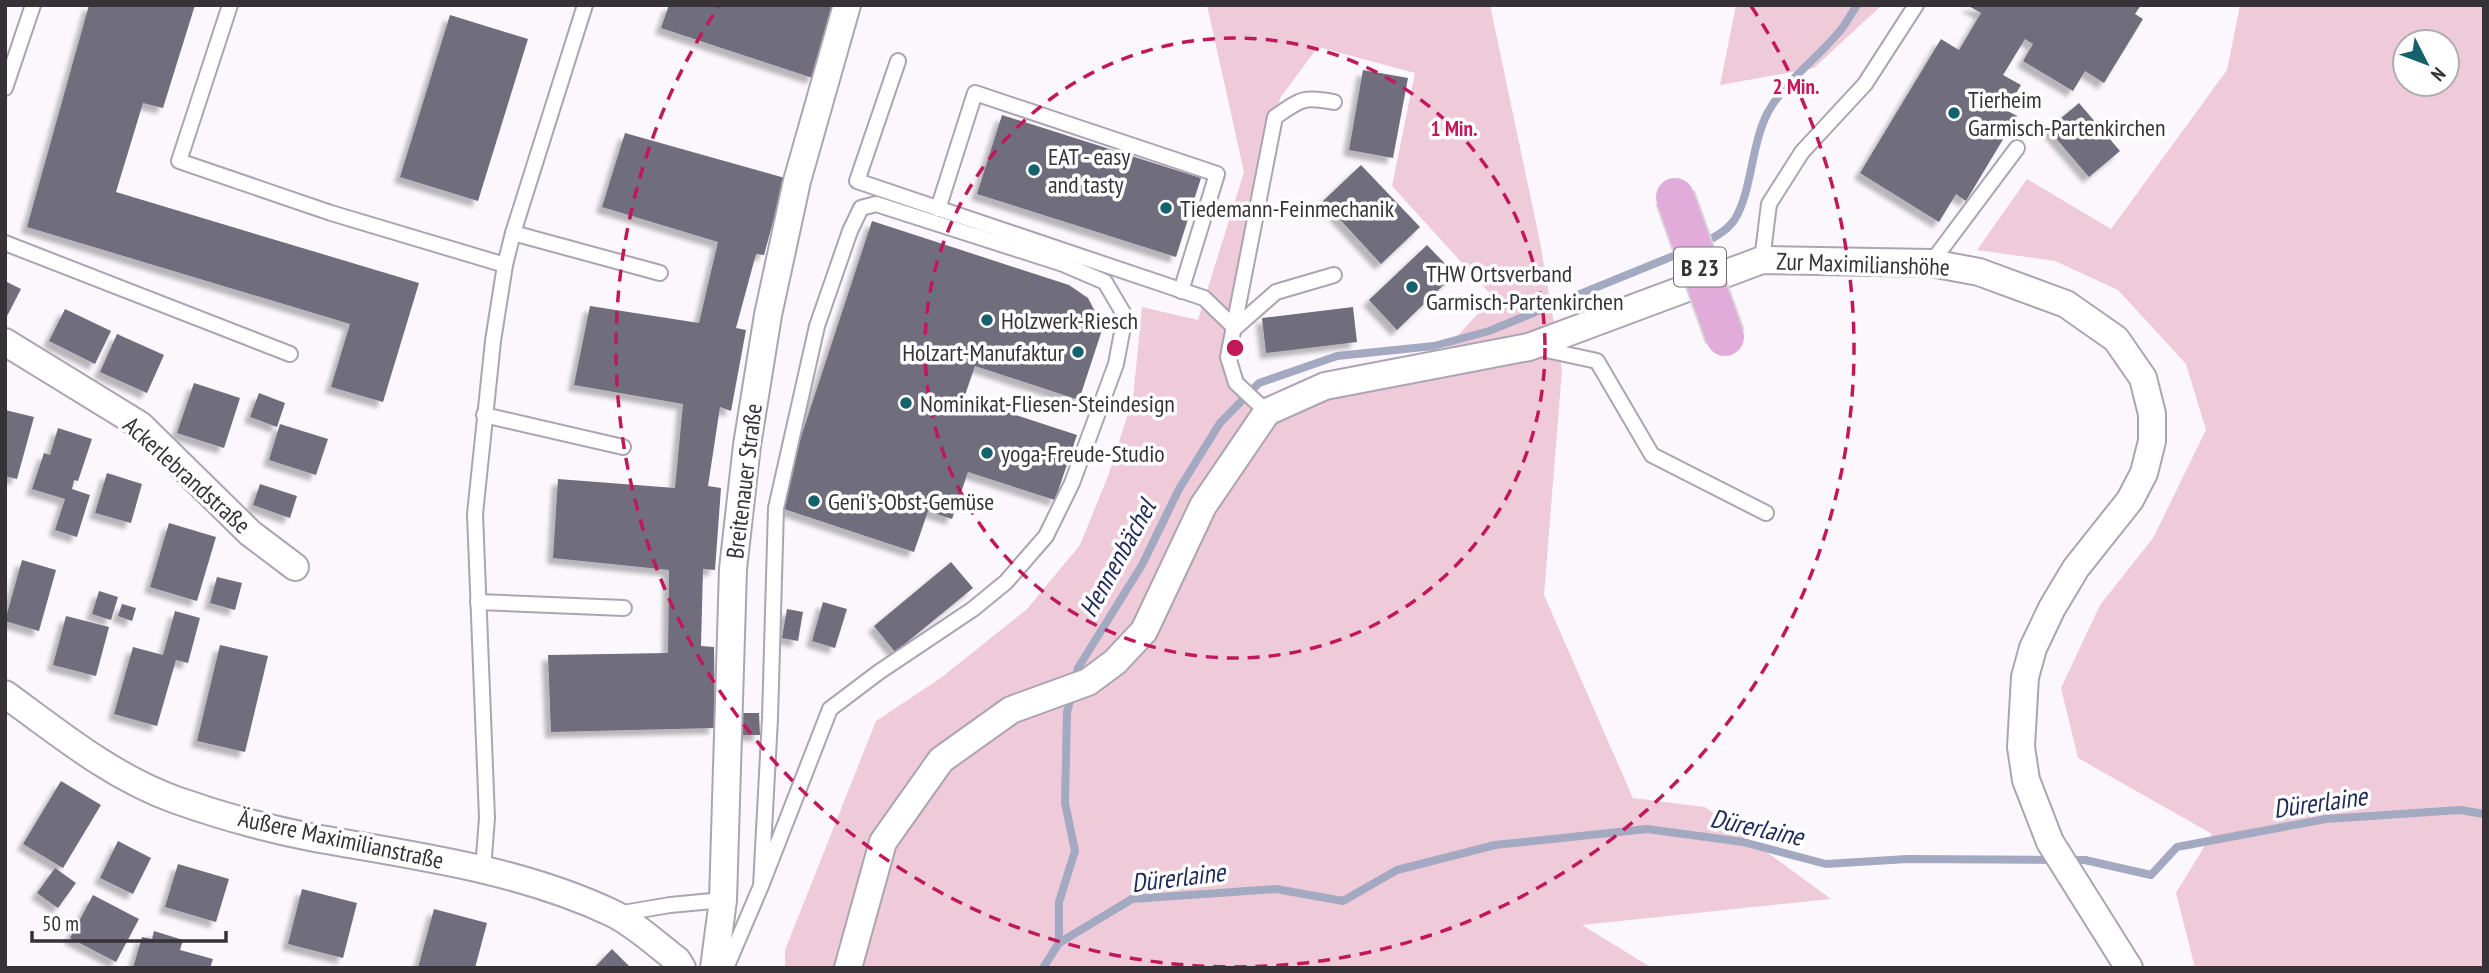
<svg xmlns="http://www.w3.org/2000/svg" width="2489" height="973" viewBox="0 0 2489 973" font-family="'PT Sans Narrow',sans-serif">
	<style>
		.green { fill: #efcbd9; fill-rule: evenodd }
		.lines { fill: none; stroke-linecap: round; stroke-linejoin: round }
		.stream { stroke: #a2a9c1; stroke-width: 8 }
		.building { fill: #706e7c; filter: url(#shadow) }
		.service-casing { stroke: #aca4b2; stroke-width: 18 }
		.minor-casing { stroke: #aca4b2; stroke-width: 30 }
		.service { stroke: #fff; stroke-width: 14 }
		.minor { stroke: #fff; stroke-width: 26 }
		.primary-bridge-casing { stroke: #d7d6d7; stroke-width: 42; stroke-linecap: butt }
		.primary-bridge { stroke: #e1acd9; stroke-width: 38 }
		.ring { fill: none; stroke: #c2185b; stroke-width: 3.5; stroke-dasharray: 12 9 }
		.poi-dot { fill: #15626d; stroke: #fff; stroke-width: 2.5 }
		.labels { text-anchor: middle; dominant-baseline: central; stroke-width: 7; stroke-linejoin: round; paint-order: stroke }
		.shield { fill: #fff; stroke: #727074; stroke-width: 2 }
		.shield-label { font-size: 23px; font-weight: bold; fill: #363238 }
		.poi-label { font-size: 24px; fill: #363238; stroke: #fff; text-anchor: start }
		.street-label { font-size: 24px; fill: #363238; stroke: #fff }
		.water-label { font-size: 26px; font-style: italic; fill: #202a5b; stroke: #fff }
		.centre { fill: #c2185b; stroke: #fff; stroke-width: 3.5 }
		.ring-label { font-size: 21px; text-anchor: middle; font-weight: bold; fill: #c2185b; stroke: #fff; stroke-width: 7; stroke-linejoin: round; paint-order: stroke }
	</style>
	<defs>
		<filter id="shadow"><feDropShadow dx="-6" dy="6" stdDeviation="2" flood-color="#0004"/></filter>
	</defs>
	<rect width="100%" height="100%" fill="#fbf7fd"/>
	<g class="green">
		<path d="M 1207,5 L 1490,5 L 1540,242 L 1562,370 L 1544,595 L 1633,798 L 1705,807 L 1831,899 L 1582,925 L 1652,968 L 785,968 L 785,950 L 876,721 L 942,677 L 1027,609 L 1080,545 L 1108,476 L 1133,398 L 1142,307 L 1198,320 L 1244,172 ZM 1318,47 L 1415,73 L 1392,186 L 1493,297 L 1430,366 L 1267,412 L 1228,357 L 1280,98 Z"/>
		<path d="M 1736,5 L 1882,5 L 1814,68 L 1720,85 Z"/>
		<path d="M 2240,5 L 2484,5 L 2484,968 L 2195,968 L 2176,893 L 2212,834 L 2078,758 L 2061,688 L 2100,605 L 2153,538 L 2206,430 L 2186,364 L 2118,290 L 2055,261 L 1977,250 L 2027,179 L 2111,229 L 2227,70 ZM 2405,42 L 2447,42 L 2447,84 L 2405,84 Z"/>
	</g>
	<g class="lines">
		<g class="stream">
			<path d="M 1701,244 C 1714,238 1727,231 1735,219 C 1752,191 1751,144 1768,112 C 1786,80 1816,60 1839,32 C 1846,24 1851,14 1857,5"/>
			<path d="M 1075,681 L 1078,668 L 1142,565 L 1179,489 L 1220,423 L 1259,383 L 1337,356 L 1434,346 L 1489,331 L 1683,252"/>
			<path d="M 2066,860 L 2085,860 L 2151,875 L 2177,847 L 2326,819 L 2460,810 L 2484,814"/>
			<path d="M 1059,943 L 1059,902 L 1075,851 L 1065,803 L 1067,712 L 1072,694"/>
			<path d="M 1043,968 L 1059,943 L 1132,899 L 1276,889 L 1343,901 L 1397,870 L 1495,845 L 1647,829 L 1743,842 L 1826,864 L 1907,859 L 2053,860"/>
		</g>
	</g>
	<g class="building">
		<path d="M 89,5 L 195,5 L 163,108 L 143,103 L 116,192 L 419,283 L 383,402 L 331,387 L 350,324 L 27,227 Z"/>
		<path d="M 669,5 L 835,5 L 813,78 L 661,28 Z"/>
		<path d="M 1967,5 L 2141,5 L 2135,14 L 2143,19 L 2104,83 L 2085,71 L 2073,91 L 2023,61 L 2033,44 L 2025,39 L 2003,75 L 2021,85 L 2006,110 L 2017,116 L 1966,201 L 1956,194 L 1939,222 L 1860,173 L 1941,39 L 1959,50 L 1981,13 Z"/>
		<path d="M 450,15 L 528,39 L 478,201 L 400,177 Z"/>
		<path d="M 1363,70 L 1408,78 L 1393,158 L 1349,150 Z"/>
		<path d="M 2079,103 L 2120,151 L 2089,177 L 2048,129 Z"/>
		<path d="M 1002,115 L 1201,178 L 1176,257 L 977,194 Z"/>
		<path d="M 625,133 L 785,178 L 764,255 L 756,254 L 736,328 L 746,330 L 731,411 L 720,407 L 708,486 L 721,488 L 715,570 L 703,569 L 701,646 L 714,647 L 715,728 L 551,732 L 548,655 L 668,653 L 669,570 L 553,558 L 558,479 L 675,488 L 683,404 L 574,385 L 590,306 L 699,323 L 718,242 L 602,207 Z"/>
		<path d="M 1361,165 L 1420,227 L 1381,264 L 1323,201 Z"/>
		<path d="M 872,221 L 1069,285 L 1088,298 L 1103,327 L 1079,400 L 975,366 L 964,398 L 1077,435 L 1055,500 L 968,472 L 952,519 L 928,511 L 914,552 L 778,507 Z"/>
		<path d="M 1427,245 L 1455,274 L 1397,330 L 1369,300 Z"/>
		<path d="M 5,281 L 21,289 L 5,320 Z"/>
		<path d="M 1353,307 L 1357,342 L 1266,353 L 1262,318 Z"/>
		<path d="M 65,309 L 111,331 L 95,364 L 49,341 Z"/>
		<path d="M 117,334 L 164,355 L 147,393 L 100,372 Z"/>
		<path d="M 194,383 L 240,398 L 224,448 L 177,433 Z"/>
		<path d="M 259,393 L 285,403 L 277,427 L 250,417 Z"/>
		<path d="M 5,410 L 34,417 L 17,479 L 5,476 Z"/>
		<path d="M 280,424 L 328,439 L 316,475 L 269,460 Z"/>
		<path d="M 58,428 L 92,439 L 78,481 L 74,480 L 72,489 L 90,495 L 77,537 L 55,530 L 65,499 L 32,489 L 44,453 L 50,455 Z"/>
		<path d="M 107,473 L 142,484 L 131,523 L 95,513 Z"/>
		<path d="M 260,484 L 297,496 L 290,518 L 253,505 Z"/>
		<path d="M 169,523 L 216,537 L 197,601 L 150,587 Z"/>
		<path d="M 22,560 L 56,570 L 39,631 L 5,621 Z"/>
		<path d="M 951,562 L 973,588 L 895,652 L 874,626 Z"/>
		<path d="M 217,577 L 242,583 L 235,610 L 210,603 Z"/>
		<path d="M 99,591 L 118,597 L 111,620 L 92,614 Z"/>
		<path d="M 823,602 L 847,609 L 835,648 L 812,641 Z"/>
		<path d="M 122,604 L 136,608 L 132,621 L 118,616 Z"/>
		<path d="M 787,609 L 803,612 L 798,641 L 782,638 Z"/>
		<path d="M 175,611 L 200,618 L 188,663 L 176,660 L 157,726 L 114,714 L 133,647 L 163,655 Z"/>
		<path d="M 66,616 L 109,627 L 96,676 L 53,665 Z"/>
		<path d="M 220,645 L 268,656 L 245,752 L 197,741 Z"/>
		<path d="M 740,713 L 759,713 L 760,735 L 741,735 Z"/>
		<path d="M 61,781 L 101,805 L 63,868 L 23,844 Z"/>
		<path d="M 118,841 L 151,858 L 133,894 L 100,878 Z"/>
		<path d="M 178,864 L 229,879 L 216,922 L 165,907 Z"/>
		<path d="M 55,868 L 76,883 L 58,908 L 37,893 Z"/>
		<path d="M 302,889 L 357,903 L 343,958 L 288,944 Z"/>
		<path d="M 93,895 L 139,919 L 116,962 L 70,938 Z"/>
		<path d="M 434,909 L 487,923 L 475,968 L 418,968 Z"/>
		<path d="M 154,931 L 183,940 L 180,950 L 213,959 L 210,968 L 133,968 L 142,937 L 152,939 Z"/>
		<path d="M 612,949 L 631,968 L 594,968 Z"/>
	</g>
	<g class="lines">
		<g class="service-casing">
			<g id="service">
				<path d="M 230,5 L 179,161 L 331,213 L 505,265"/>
				<path d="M 898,61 L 857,181 L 1204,298 L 1235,328 L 1276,292 L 1334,275"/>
				<path d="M 5,88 L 33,5"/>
				<path d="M 938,209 L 975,93 L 1217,174 L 1181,291"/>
				<path d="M 513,233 L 660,273"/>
				<path d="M 5,243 L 290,354"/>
				<path d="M 1762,260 L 1769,204 L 1802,152 L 1865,84 L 1916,5"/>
				<path d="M 1931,263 L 2017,148"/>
				<path d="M 1537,348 L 1597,361 L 1652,455 L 1766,513"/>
				<path d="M 1267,412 L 1236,383 L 1228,357 L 1275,117 C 1301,99 1303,96 1334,102"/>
				<path d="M 484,415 L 623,447"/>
				<path d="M 478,602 L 624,608"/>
				<path d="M 483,869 L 487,818 L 475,514 L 493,341 L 505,265 L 513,233 L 585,5"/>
				<path d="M 617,914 L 670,905 L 723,900"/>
				<path d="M 726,968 L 761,886 L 830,709 L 879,672 L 973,609 L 1006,582 L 1046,536 L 1072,483 L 1116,364 L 1125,316 L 1105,282 L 1063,264 L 876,204 L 861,208 L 850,231 L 817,326 L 776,508 L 770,718 L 761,886"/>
			</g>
		</g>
		<g class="minor-casing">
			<g id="minor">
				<path d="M 5,342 L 140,425 L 250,533 L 295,567"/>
				<path d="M 5,694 C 60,734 112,777 176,800 C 221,816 268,829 315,838 C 415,856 519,869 612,913 C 635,924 657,945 677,960 L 682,968"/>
				<path d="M 714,968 L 723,900 L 733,569 L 747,445 L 768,315 L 797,181 L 847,5"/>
				<path d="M 848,968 L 883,842 L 941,760 L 1011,710 L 1088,682 L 1115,662 L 1144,631 L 1203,506 L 1267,412 L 1325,386 L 1529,347 L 1762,260 L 1931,263 L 1979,272 L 2066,304 L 2116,339 L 2143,378 L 2152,414 L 2152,441 L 2144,473 L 2130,500 L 2076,568 L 2052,608 L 2033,648 L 2025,677 L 2021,747 L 2026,780 L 2050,842 L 2129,968"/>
			</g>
		</g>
		<use href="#service" class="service"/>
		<use href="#minor" class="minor"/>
		<g class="primary-bridge-casing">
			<path id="primary-bridge" d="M 1675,197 L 1725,337"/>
		</g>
		<use href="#primary-bridge" class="primary-bridge"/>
	</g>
	<g class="ring">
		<circle cx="1235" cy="348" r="310"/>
		<path d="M1751 6A619 619 0 1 1 719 6"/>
	</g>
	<g class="poi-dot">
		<circle cx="1954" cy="113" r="7"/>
		<circle cx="1034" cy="170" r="7"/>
		<circle cx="1166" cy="208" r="7"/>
		<circle cx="1412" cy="287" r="7"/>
		<circle cx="987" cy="320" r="7"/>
		<circle cx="1078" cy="352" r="7"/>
		<circle cx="906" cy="403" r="7"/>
		<circle cx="987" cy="453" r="7"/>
		<circle cx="814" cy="501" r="7"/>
	</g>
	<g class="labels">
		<rect class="shield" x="1674" y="247.5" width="52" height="39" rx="5"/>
		<g class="shield-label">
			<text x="1700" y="267">B 23</text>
		</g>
		<g class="poi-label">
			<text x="1968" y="99">Tierheim<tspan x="1968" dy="28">Garmisch-Partenkirchen</tspan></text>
			<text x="1048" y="156">EAT - easy<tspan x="1048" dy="28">and tasty</tspan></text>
			<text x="1180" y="208">Tiedemann-Feinmechanik</text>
			<text x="1426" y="273">THW Ortsverband<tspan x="1426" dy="28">Garmisch-Partenkirchen</tspan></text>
			<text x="1001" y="320">Holzwerk-Riesch</text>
			<text x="1064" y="352" text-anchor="end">Holzart-Manufaktur</text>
			<text x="920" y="403">Nominikat-Fliesen-Steindesign</text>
			<text x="1001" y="453">yoga-Freude-Studio</text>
			<text x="828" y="501">Geni's-Obst-Gemüse</text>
		</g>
		<g class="street-label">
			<text transform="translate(1863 264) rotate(2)">Zur Maximilianshöhe</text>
			<text transform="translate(187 475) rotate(42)">Ackerlebrandstraße</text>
			<text transform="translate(744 481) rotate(-83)">Breitenauer Straße</text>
			<text transform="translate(341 839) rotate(12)">Äußere Maximilianstraße</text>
		</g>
		<g class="water-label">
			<text transform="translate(1117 558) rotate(-61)">Hennenbächel</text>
			<text transform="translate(2320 802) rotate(-8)">Dürerlaine</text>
			<text transform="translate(1757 827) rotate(12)">Dürerlaine</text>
			<text transform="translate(1178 877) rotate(-7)">Dürerlaine</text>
		</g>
	</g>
	<circle cx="1235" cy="348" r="10" class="centre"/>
	<g class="ring-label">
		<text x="1796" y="94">2 Min.</text>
		<text x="1454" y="136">1 Min.</text>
	</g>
	<rect width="2489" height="973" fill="none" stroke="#363238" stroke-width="14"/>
	<g transform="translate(2426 63) rotate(132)"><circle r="33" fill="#ffffff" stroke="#afadaf" stroke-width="2"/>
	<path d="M0-5L12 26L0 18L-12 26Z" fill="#15626d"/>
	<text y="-10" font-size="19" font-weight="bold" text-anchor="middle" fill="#363238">N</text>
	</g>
	<path d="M32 931v10h194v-10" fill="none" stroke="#363238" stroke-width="3.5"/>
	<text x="42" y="931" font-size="21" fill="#363238" stroke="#ffffff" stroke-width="5" paint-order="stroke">50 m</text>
</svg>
